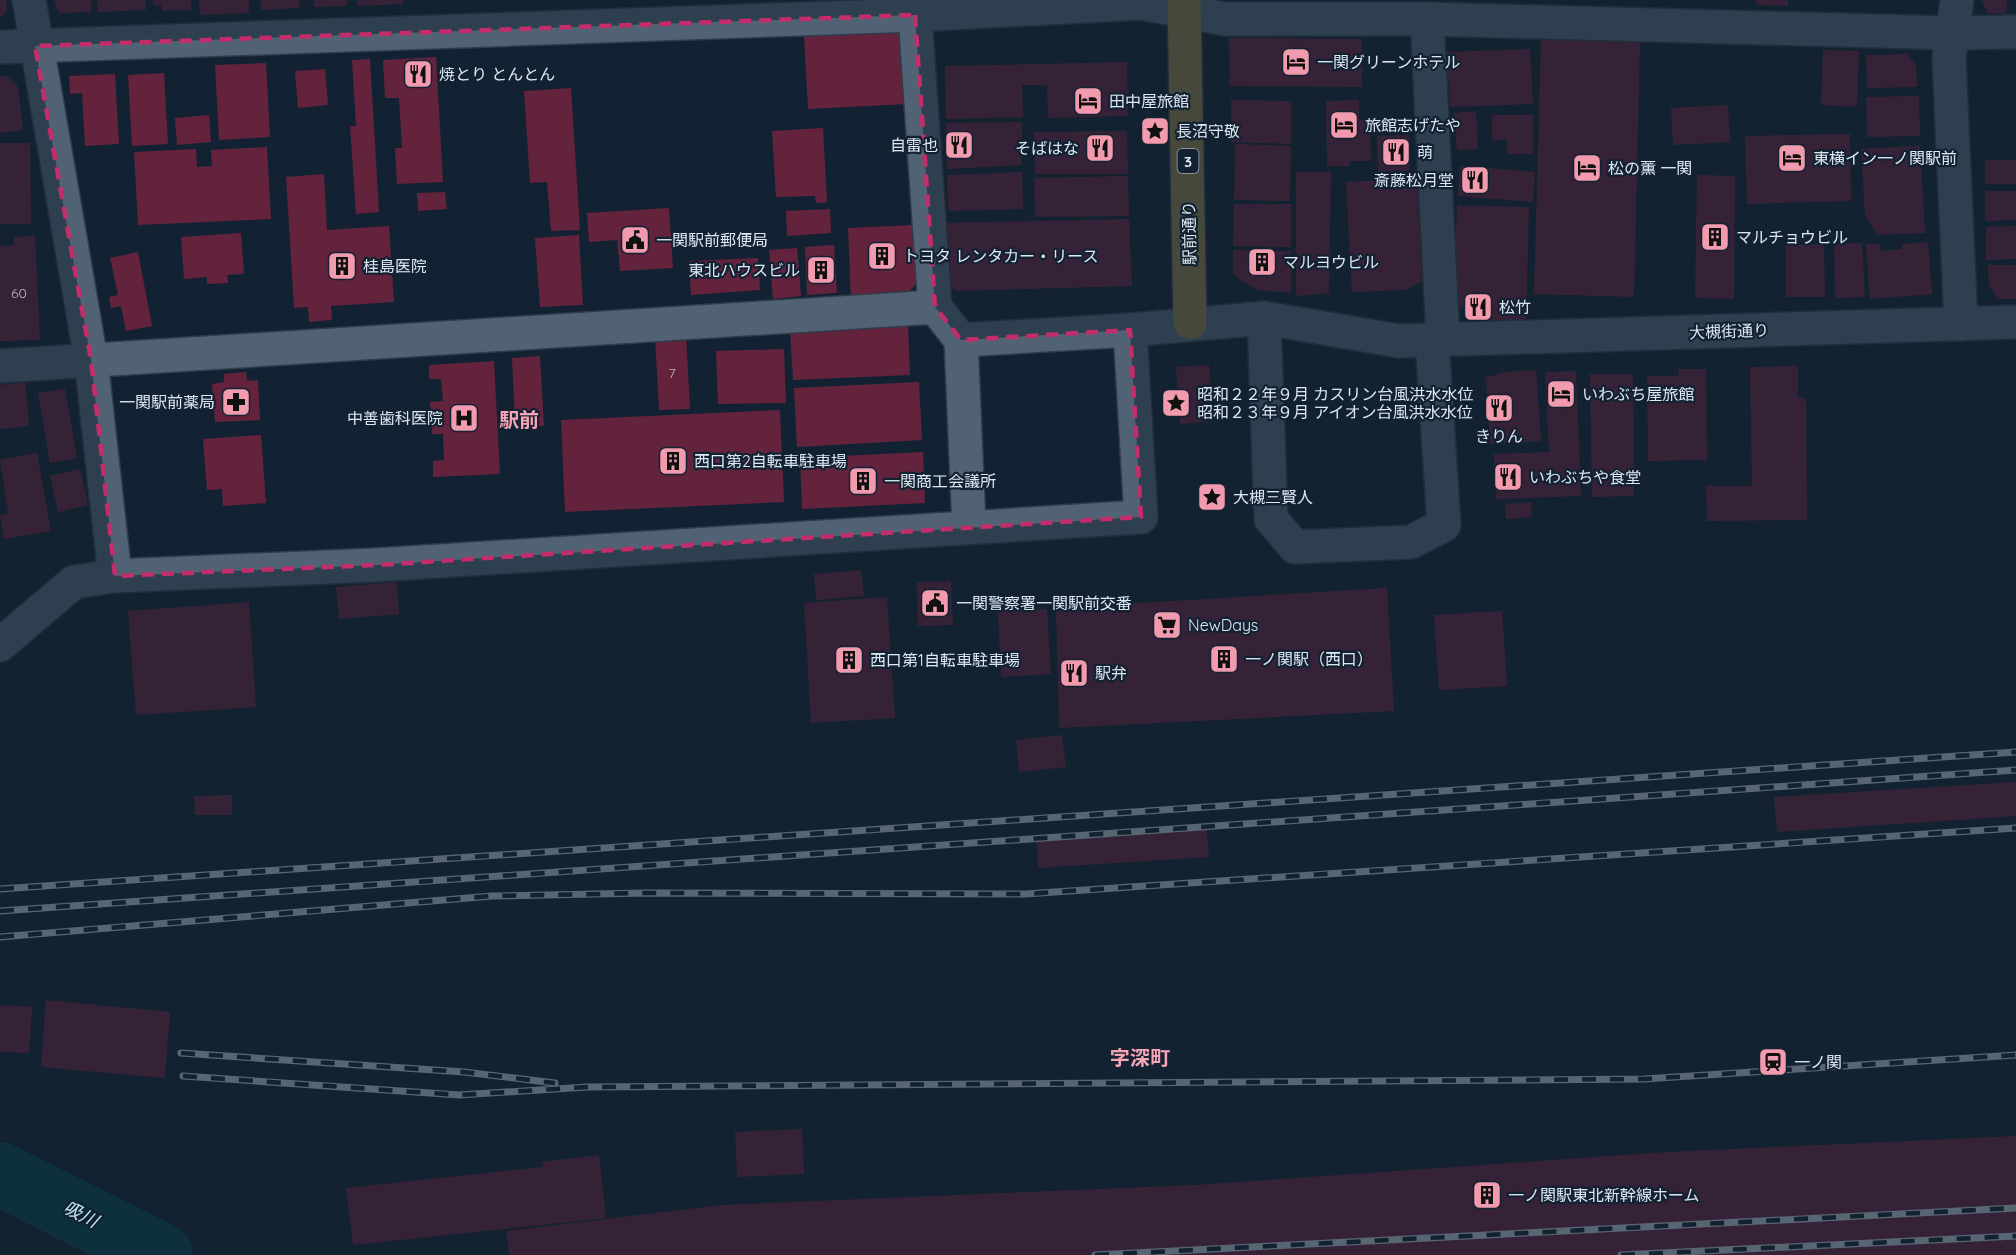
<svg xmlns="http://www.w3.org/2000/svg" width="2016" height="1255" viewBox="0 0 2016 1255" font-family="Quicksand,'Noto Sans JP',sans-serif">
	<style>
		.lines { fill: none; stroke-linecap: round; stroke-linejoin: round }
		.river { stroke: #093f4e; stroke-width: 64 }
		.building { fill: #63233d }
		.minor-casing { stroke: #313b4a; stroke-width: 36 }
		.major-casing { stroke: #313b4a; stroke-width: 36 }
		.minor { stroke: #516275; stroke-width: 33 }
		.major { stroke: #837746; stroke-width: 33 }
		.rail-casing { stroke: #adb8c4; stroke-width: 7 }
		.rail { stroke: #132232; stroke-width: 4.5; stroke-dasharray: 14; stroke-linecap: butt }
		.marked { fill: none; stroke: #c52d6a; stroke-width: 4.5; stroke-dasharray: 12 8; stroke-linejoin: round }
		.labels { text-anchor: middle; dominant-baseline: central; stroke-width: 4.5; stroke-linejoin: round; paint-order: stroke }
		.number-label { font-size: 14px; fill: #beb6c5 }
		.shield { fill: #132232; stroke: #a0acb8; stroke-width: 1.5 }
		.shield-label { font-size: 15px; font-weight: bold; fill: #dde7f2 }
		.poi-label { font-size: 16px; fill: #dde7f2; stroke: #132232; text-anchor: start }
		.street-label { font-size: 16px; fill: #dde7f2; stroke: #132232 }
		.water-label { font-size: 18px; font-style: italic; fill: #bbe7f7; stroke: #132232 }
		.quarter-label { font-size: 20px; font-weight: bold; fill: #f7a4b6; stroke: #132232 }
	</style>
	<rect width="100%" height="100%" fill="#132232"/>
	<g class="lines">
		<path class="river" d="M 0,1174 L 161,1255"/>
	</g>
	<g class="building">
		<path d="M 0,0 L 6,0 L 7,11 L 0,18 Z"/>
		<path d="M 54,0 L 91,0 L 91,12 L 59,13 Z"/>
		<path d="M 97,0 L 145,0 L 146,10 L 98,12 Z"/>
		<path d="M 153,0 L 191,0 L 191,10 L 162,11 L 161,5 L 153,5 Z"/>
		<path d="M 199,0 L 249,0 L 249,13 L 200,15 Z"/>
		<path d="M 261,0 L 299,0 L 299,8 L 261,10 Z"/>
		<path d="M 314,0 L 347,0 L 347,6 L 314,7 Z"/>
		<path d="M 357,0 L 403,0 L 403,4 L 357,6 Z"/>
		<path d="M 1756,0 L 1788,0 L 1788,6 L 1756,5 Z"/>
		<path d="M 1982,0 L 2007,0 L 2006,14 L 1987,13 Z"/>
		<path d="M 895,30 L 902,34 L 907,104 L 808,109 L 804,35 Z"/>
		<path d="M 1229,38 L 1362,39 L 1362,87 L 1230,86 Z"/>
		<path d="M 1541,40 L 1640,42 L 1634,297 L 1534,294 Z"/>
		<path d="M 1530,49 L 1533,104 L 1450,107 L 1447,52 Z"/>
		<path d="M 1823,50 L 1859,51 L 1857,107 L 1821,105 Z"/>
		<path d="M 1907,54 L 1916,64 L 1917,87 L 1867,88 L 1866,55 Z"/>
		<path d="M 436,57 L 443,182 L 397,184 L 395,148 L 402,148 L 399,98 L 385,98 L 383,60 Z"/>
		<path d="M 370,59 L 379,212 L 356,214 L 350,126 L 356,126 L 352,60 Z"/>
		<path d="M 1127,62 L 1128,116 L 1048,118 L 1047,85 L 1022,85 L 1023,117 L 946,119 L 945,66 Z"/>
		<path d="M 266,63 L 270,137 L 219,140 L 215,65 Z"/>
		<path d="M 325,69 L 328,105 L 298,108 L 295,71 Z"/>
		<path d="M 164,73 L 168,144 L 132,146 L 128,75 Z"/>
		<path d="M 115,74 L 119,144 L 85,146 L 82,93 L 70,94 L 69,76 Z"/>
		<path d="M 7,76 L 18,87 L 23,130 L 0,133 L 0,77 Z"/>
		<path d="M 571,88 L 580,230 L 551,231 L 547,182 L 530,183 L 524,91 Z"/>
		<path d="M 1919,96 L 1920,136 L 1867,137 L 1866,97 Z"/>
		<path d="M 1231,100 L 1291,101 L 1291,144 L 1231,142 Z"/>
		<path d="M 1359,100 L 1359,119 L 1370,119 L 1371,161 L 1349,161 L 1350,166 L 1327,166 L 1326,101 Z"/>
		<path d="M 1728,105 L 1730,142 L 1673,145 L 1671,108 Z"/>
		<path d="M 1476,111 L 1478,149 L 1457,150 L 1454,113 Z"/>
		<path d="M 209,115 L 211,142 L 177,145 L 175,118 Z"/>
		<path d="M 1492,115 L 1533,115 L 1533,154 L 1507,154 L 1507,140 L 1492,140 Z"/>
		<path d="M 1022,122 L 1022,165 L 947,169 L 946,123 Z"/>
		<path d="M 823,128 L 827,202 L 816,203 L 815,196 L 776,197 L 772,131 Z"/>
		<path d="M 1127,131 L 1128,174 L 1035,174 L 1034,132 Z"/>
		<path d="M 1850,134 L 1851,201 L 1747,204 L 1745,136 Z"/>
		<path d="M 1409,135 L 1410,171 L 1378,172 L 1377,136 Z"/>
		<path d="M 0,143 L 30,143 L 31,224 L 0,224 Z"/>
		<path d="M 1235,144 L 1291,146 L 1290,201 L 1234,200 Z"/>
		<path d="M 1920,146 L 1925,233 L 1878,235 L 1865,216 L 1861,149 Z"/>
		<path d="M 267,147 L 271,219 L 138,225 L 134,152 L 196,149 L 197,167 L 212,166 L 211,150 Z"/>
		<rect x="1985" y="160" width="31" height="24"/>
		<path d="M 1460,166 L 1535,172 L 1533,202 L 1458,196 Z"/>
		<path d="M 1022,172 L 1023,209 L 948,211 L 947,175 Z"/>
		<path d="M 1296,172 L 1331,172 L 1329,293 L 1296,296 Z"/>
		<path d="M 324,174 L 327,230 L 389,226 L 394,302 L 331,306 L 332,320 L 309,322 L 308,307 L 294,308 L 286,177 Z"/>
		<path d="M 1697,175 L 1735,176 L 1734,299 L 1695,298 Z"/>
		<path d="M 1128,176 L 1129,216 L 1035,217 L 1034,178 Z"/>
		<path d="M 1417,178 L 1422,281 L 1407,290 L 1352,292 L 1346,182 Z"/>
		<path d="M 1985,191 L 2016,191 L 2016,220 L 1985,221 Z"/>
		<path d="M 445,192 L 447,209 L 418,211 L 417,193 Z"/>
		<path d="M 1234,204 L 1291,204 L 1291,247 L 1233,246 Z"/>
		<path d="M 1457,205 L 1529,207 L 1526,324 L 1467,322 L 1468,308 L 1454,308 Z"/>
		<path d="M 669,208 L 673,268 L 620,271 L 617,240 L 589,242 L 587,213 Z"/>
		<path d="M 830,209 L 831,233 L 787,236 L 786,211 Z"/>
		<path d="M 1129,219 L 1132,286 L 955,291 L 942,277 L 939,223 Z"/>
		<path d="M 914,225 L 916,284 L 901,300 L 851,302 L 848,228 Z"/>
		<path d="M 2016,226 L 2016,259 L 1986,260 L 1986,227 Z"/>
		<path d="M 241,233 L 244,274 L 227,275 L 228,283 L 207,284 L 207,277 L 184,279 L 181,237 Z"/>
		<path d="M 579,235 L 583,305 L 540,307 L 535,238 Z"/>
		<path d="M 35,236 L 40,340 L 0,341 L 0,246 L 14,245 L 14,237 Z"/>
		<path d="M 1928,242 L 1932,294 L 1870,299 L 1866,244 L 1880,244 L 1880,251 L 1902,249 L 1902,244 Z"/>
		<path d="M 1862,243 L 1865,297 L 1835,298 L 1834,244 Z"/>
		<path d="M 1824,244 L 1825,297 L 1786,297 L 1786,245 Z"/>
		<path d="M 834,245 L 837,293 L 807,295 L 805,247 Z"/>
		<path d="M 797,248 L 801,296 L 773,299 L 769,250 Z"/>
		<path d="M 1233,250 L 1291,251 L 1291,293 L 1256,290 L 1233,274 Z"/>
		<path d="M 138,252 L 152,326 L 126,331 L 121,306 L 111,308 L 109,297 L 118,295 L 110,258 Z"/>
		<path d="M 758,258 L 760,290 L 691,295 L 689,261 Z"/>
		<path d="M 1988,265 L 2016,265 L 2016,299 L 1998,299 L 1989,285 Z"/>
		<path d="M 908,326 L 910,375 L 793,380 L 790,331 Z"/>
		<path d="M 686,335 L 690,409 L 659,410 L 655,337 Z"/>
		<path d="M 784,349 L 786,403 L 718,404 L 716,351 Z"/>
		<path d="M 540,356 L 544,426 L 515,427 L 512,358 Z"/>
		<path d="M 494,361 L 500,474 L 433,477 L 433,461 L 444,460 L 443,434 L 432,434 L 430,402 L 443,401 L 441,379 L 429,379 L 429,365 Z"/>
		<path d="M 1209,365 L 1213,421 L 1180,424 L 1176,367 Z"/>
		<path d="M 1798,366 L 1798,398 L 1806,398 L 1807,520 L 1707,521 L 1706,486 L 1752,486 L 1750,367 Z"/>
		<path d="M 1678,369 L 1706,369 L 1707,460 L 1648,461 L 1647,376 L 1679,376 Z"/>
		<path d="M 1536,370 L 1541,441 L 1490,444 L 1486,378 L 1503,372 Z"/>
		<path d="M 1576,371 L 1581,496 L 1496,499 L 1494,454 L 1549,452 L 1545,372 Z"/>
		<path d="M 246,372 L 247,381 L 258,380 L 260,420 L 215,422 L 212,384 L 224,382 L 224,374 Z"/>
		<path d="M 1590,374 L 1633,374 L 1634,496 L 1592,497 Z"/>
		<path d="M 25,382 L 29,426 L 0,429 L 0,385 Z"/>
		<path d="M 919,382 L 922,440 L 797,447 L 794,388 Z"/>
		<path d="M 65,389 L 77,458 L 50,463 L 38,393 Z"/>
		<path d="M 780,410 L 784,502 L 565,512 L 561,420 Z"/>
		<path d="M 261,435 L 266,503 L 223,506 L 222,489 L 207,490 L 203,439 Z"/>
		<path d="M 923,452 L 925,503 L 802,509 L 800,458 Z"/>
		<path d="M 37,453 L 51,531 L 4,539 L 0,515 L 8,513 L 0,460 Z"/>
		<path d="M 80,469 L 88,505 L 58,512 L 50,476 Z"/>
		<path d="M 1531,502 L 1532,517 L 1506,519 L 1505,504 Z"/>
		<path d="M 861,570 L 864,596 L 816,600 L 814,574 Z"/>
		<path d="M 951,581 L 953,625 L 918,626 L 917,582 Z"/>
		<path d="M 397,582 L 399,614 L 339,619 L 336,587 Z"/>
		<path d="M 1387,588 L 1394,711 L 1059,728 L 1056,608 Z"/>
		<path d="M 887,597 L 895,718 L 811,723 L 804,603 Z"/>
		<path d="M 249,602 L 256,707 L 136,715 L 128,611 Z"/>
		<path d="M 1047,609 L 1051,674 L 1001,677 L 998,611 Z"/>
		<path d="M 1502,611 L 1507,686 L 1439,690 L 1434,615 Z"/>
		<path d="M 1062,735 L 1066,767 L 1019,772 L 1016,740 Z"/>
		<path d="M 2016,782 L 2016,816 L 1777,832 L 1774,797 Z"/>
		<path d="M 232,795 L 232,815 L 195,815 L 194,796 Z"/>
		<path d="M 1206,827 L 1209,857 L 1038,868 L 1037,839 Z"/>
		<path d="M 46,1000 L 170,1012 L 165,1078 L 41,1067 Z"/>
		<path d="M 0,1005 L 32,1007 L 29,1053 L 0,1052 Z"/>
		<path d="M 802,1129 L 804,1174 L 737,1177 L 735,1132 Z"/>
		<path d="M 2016,1136 L 2016,1255 L 509,1255 L 506,1231 L 722,1205 L 1196,1185 L 1668,1152 Z"/>
		<path d="M 599,1155 L 606,1218 L 353,1245 L 346,1188 L 543,1167 L 542,1162 Z"/>
	</g>
	<g class="lines">
		<g class="minor-casing">
			<g id="minor">
				<path d="M 29,0 L 91,360 L 115,576"/>
				<path d="M 1957,0 L 1949,58 L 1961,324"/>
				<path d="M 915,15 L 935,307"/>
				<path d="M 1427,19 L 1443,339"/>
				<path d="M 0,47 L 915,15 L 1141,3 L 1225,19 L 1427,19 L 1952,33 L 2016,32"/>
				<path d="M 1264,318 L 1271,519 L 1295,547 L 1411,542 L 1444,525 L 1432,341"/>
				<path d="M 961,340 L 1130,330 L 1264,318 L 1399,341 L 2016,322"/>
				<path d="M 0,366 L 935,307 L 961,340 L 969,527"/>
				<path d="M 0,645 L 74,582 L 115,576 L 376,565 L 1141,517 L 1130,330"/>
			</g>
		</g>
		<g class="major-casing">
			<path id="major" d="M 1184,0 L 1190,323"/>
		</g>
		<use href="#minor" class="minor"/>
		<use href="#major" class="major"/>
		<g class="rail-casing">
			<g id="rail">
				<path d="M 0,889 L 2016,752"/>
				<path d="M 0,911 L 2016,770"/>
				<path d="M 0,937 L 492,896 L 645,893 L 1025,894 L 2016,828"/>
				<path d="M 181,1053 L 464,1072 L 555,1083"/>
				<path d="M 183,1076 L 459,1095 L 587,1087 L 1644,1079 L 2016,1055"/>
				<path d="M 1095,1255 L 2016,1208"/>
				<path d="M 1621,1255 L 2016,1236"/>
			</g>
		</g>
		<use href="#rail" class="rail"/>
	</g>
	<path d="M0 0H2016V1255H0ZM 915,15 L 935,307 L 961,340 L 1130,330 L 1141,517 L 376,565 L 115,576 L 91,360 L 35,46 Z" fill="#132232" fill-opacity=".55" fill-rule="evenodd"/>
	<path class="marked" d="M 915,15 L 935,307 L 961,340 L 1130,330 L 1141,517 L 376,565 L 115,576 L 91,360 L 35,46 Z"/>
	<defs>
		<g id="hotel-square" transform="scale(1.5)"><rect x="-9" y="-9" width="18" height="18" rx="4" fill="#f29aae" stroke="#132232"/><path d="M-6-4.5h1.5V1H6V5H4.5V3h-9V5H-6ZM-4 0a1.8 1.8 0 1 1 3.6 0ZM.5 0V-2.5h3Q6-2.5 6 0Z" fill="#111"/></g>
		<g id="restaurant-square" transform="scale(1.5)"><rect x="-9" y="-9" width="18" height="18" rx="4" fill="#f29aae" stroke="#132232"/><path d="M-5-6h1v4h1v-4h1v4h1v-4h1v5L-1.5 .5V6h-2V.5L-5-1ZM5-6V6H3V1.5H1.5Q1.5-4 5-6Z" fill="#111"/></g>
		<g id="sight-square" transform="scale(1.5)"><rect x="-9" y="-9" width="18" height="18" rx="4" fill="#f29aae" stroke="#132232"/><path d="M0-6L1.8-2.2L6-1.7L2.9 1.2L3.7 5.4L0 3.3L-3.7 5.4L-2.9 1.2L-6-1.7L-1.8-2.2Z" fill="#111"/></g>
		<g id="building-square" transform="scale(1.5)"><rect x="-9" y="-9" width="18" height="18" rx="4" fill="#f29aae" stroke="#132232"/><path d="M-4-6H4V6H1V3H-1V6H-4ZM-2.5-4.3h1.7v1.8h-1.7ZM.8-4.3h1.7v1.8H.8ZM-2.5-1h1.7V.8h-1.7ZM.8-1h1.7V.8H.8Z" fill="#111"/></g>
		<g id="civic-square" transform="scale(1.5)"><rect x="-9" y="-9" width="18" height="18" rx="4" fill="#f29aae" stroke="#132232"/><path d="M-.6-6.5H3V-4.5H.6V-3L4-1V1h2V6H-6V1h2V-1L-.6-3ZM-1.2 2.5V6h2.4V2.5Z" fill="#111"/></g>
		<g id="pharmacy-square" transform="scale(1.5)"><rect x="-9" y="-9" width="18" height="18" rx="4" fill="#f29aae" stroke="#132232"/><path d="M-2-6h4v4h4v4h-4v4h-4v-4h-4v-4h4Z" fill="#111"/></g>
		<g id="hospital-square" transform="scale(1.5)"><rect x="-9" y="-9" width="18" height="18" rx="4" fill="#f29aae" stroke="#132232"/><path d="M-5-5h3v3.5h4V-5h3V5h-3V1.5h-4V5h-3Z" fill="#111"/></g>
		<g id="supermarket-square" transform="scale(1.5)"><rect x="-9" y="-9" width="18" height="18" rx="4" fill="#f29aae" stroke="#132232"/><path d="M-6-5.5h2.5l.6 2H6L4.5 2H-2.5L-4.4-4H-6ZM-1.5 3.2a1.3 1.3 0 1 0 .1 0ZM3 3.2a1.3 1.3 0 1 0 .1 0Z" fill="#111"/></g>
		<g id="station-square" transform="scale(1.5)"><rect x="-9" y="-9" width="18" height="18" rx="4" fill="#f29aae" stroke="#132232"/><path d="M-3-6H3Q5-6 5-4V2Q5 4 3 4L4.5 6H3L1.5 4h-3L-3 6H-4.5L-3 4Q-5 4-5 2V-4Q-5-6-3-6ZM-3.5-4v3h7v-3ZM-3.5 1v1.5H-2V1ZM2 1v1.5H3.5V1Z" fill="#111"/></g>
	</defs>
	<g fill-rule="evenodd">
		<use href="#hotel-square" x="1296" y="62"/>
		<use href="#restaurant-square" x="418" y="74"/>
		<use href="#hotel-square" x="1088" y="101"/>
		<use href="#hotel-square" x="1344" y="125"/>
		<use href="#sight-square" x="1155" y="131"/>
		<use href="#restaurant-square" x="959" y="145"/>
		<use href="#restaurant-square" x="1100" y="148"/>
		<use href="#restaurant-square" x="1396" y="152"/>
		<use href="#hotel-square" x="1792" y="158"/>
		<use href="#hotel-square" x="1587" y="168"/>
		<use href="#restaurant-square" x="1475" y="180"/>
		<use href="#building-square" x="1715" y="237"/>
		<use href="#civic-square" x="635" y="240"/>
		<use href="#building-square" x="882" y="256"/>
		<use href="#building-square" x="1262" y="262"/>
		<use href="#building-square" x="342" y="266"/>
		<use href="#building-square" x="821" y="270"/>
		<use href="#restaurant-square" x="1478" y="307"/>
		<use href="#hotel-square" x="1561" y="394"/>
		<use href="#pharmacy-square" x="236" y="402"/>
		<use href="#sight-square" x="1176" y="403"/>
		<use href="#restaurant-square" x="1499" y="408"/>
		<use href="#hospital-square" x="464" y="418"/>
		<use href="#building-square" x="673" y="461"/>
		<use href="#restaurant-square" x="1508" y="477"/>
		<use href="#building-square" x="863" y="481"/>
		<use href="#sight-square" x="1212" y="497"/>
		<use href="#civic-square" x="935" y="603"/>
		<use href="#supermarket-square" x="1167" y="625"/>
		<use href="#building-square" x="1224" y="659"/>
		<use href="#building-square" x="849" y="660"/>
		<use href="#restaurant-square" x="1074" y="673"/>
		<use href="#station-square" x="1773" y="1062"/>
		<use href="#building-square" x="1487" y="1195"/>
	</g>
	<g class="labels">
		<g class="number-label">
			<text x="19" y="293">60</text>
			<text x="672" y="373">7</text>
		</g>
		<rect class="shield" x="1177.5" y="149" width="21" height="24" rx="4.5"/>
		<g class="shield-label">
			<text x="1188" y="161">3</text>
		</g>
		<g class="poi-label">
			<text x="1317" y="62">一関グリーンホテル</text>
			<text x="439" y="74">焼とり とんとん</text>
			<text x="1109" y="101">田中屋旅館</text>
			<text x="1365" y="125">旅館志げたや</text>
			<text x="1176" y="131">長沼守敬</text>
			<text x="938" y="145" text-anchor="end">自雷也</text>
			<text x="1079" y="148" text-anchor="end">そばはな</text>
			<text x="1417" y="152">萌</text>
			<text x="1813" y="158">東横イン一ノ関駅前</text>
			<text x="1608" y="168">松の薫 一関</text>
			<text x="1454" y="180" text-anchor="end">斎藤松月堂</text>
			<text x="1736" y="237">マルチョウビル</text>
			<text x="656" y="240">一関駅前郵便局</text>
			<text x="903" y="256">トヨタ レンタカー・リース</text>
			<text x="1283" y="262">マルヨウビル</text>
			<text x="363" y="266">桂島医院</text>
			<text x="800" y="270" text-anchor="end">東北ハウスビル</text>
			<text x="1499" y="307">松竹</text>
			<text x="1197" y="394">昭和２２年９月 カスリン台風洪水水位<tspan x="1197" dy="18">昭和２３年９月 アイオン台風洪水水位</tspan></text>
			<text x="1582" y="394">いわぶち屋旅館</text>
			<text x="215" y="402" text-anchor="end">一関駅前薬局</text>
			<text x="443" y="418" text-anchor="end">中善歯科医院</text>
			<text x="1499" y="436" text-anchor="middle">きりん</text>
			<text x="694" y="461">西口第2自転車駐車場</text>
			<text x="1529" y="477">いわぶちや食堂</text>
			<text x="884" y="481">一関商工会議所</text>
			<text x="1233" y="497">大槻三賢人</text>
			<text x="956" y="603">一関警察署一関駅前交番</text>
			<text x="1188" y="625">NewDays</text>
			<text x="1245" y="659">一ノ関駅（西口）</text>
			<text x="870" y="660">西口第1自転車駐車場</text>
			<text x="1095" y="673">駅弁</text>
			<text x="1794" y="1062">一ノ関</text>
			<text x="1508" y="1195">一ノ関駅東北新幹線ホーム</text>
		</g>
		<g class="street-label">
			<text transform="translate(1189 233) rotate(-91)">駅前通り</text>
			<text transform="translate(1729 331) rotate(-2)">大槻街通り</text>
		</g>
		<g class="water-label">
			<text transform="translate(81 1214) rotate(27)">吸川</text>
		</g>
		<g class="quarter-label">
			<text x="519" y="419">駅前</text>
			<text x="1140" y="1057">字深町</text>
		</g>
	</g>
</svg>
